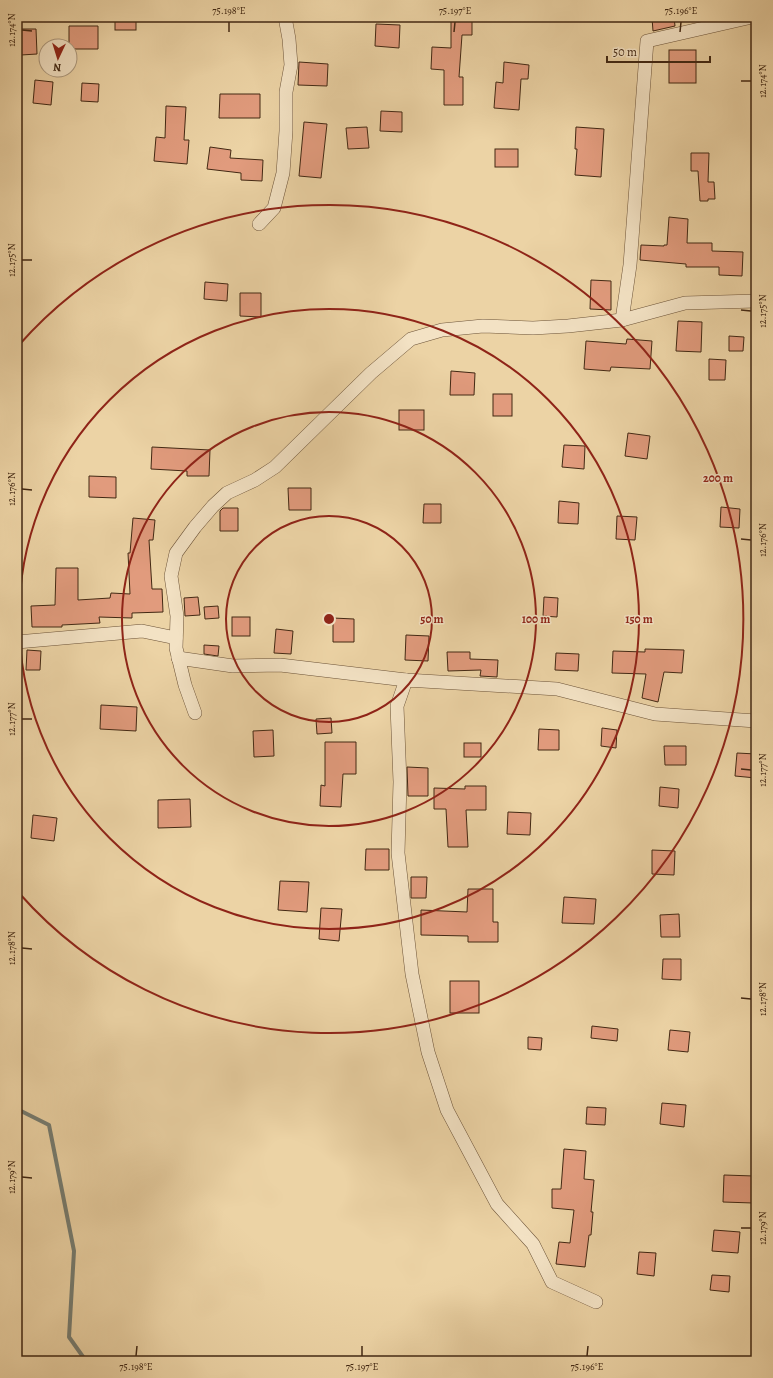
<svg xmlns="http://www.w3.org/2000/svg" width="773" height="1378" viewBox="0 0 773 1378" font-family="Alegreya,serif">
	<style>
		.lines { fill: none; stroke-linecap: round; stroke-linejoin: round }
		.stream { stroke: #777d71; stroke-width: 4 }
		.building { fill: #e19b7d; stroke: #422813 }
		.minor-casing { stroke: #6c5338; stroke-width: 14 }
		.minor { stroke: #f3e2c4; stroke-width: 13 }
		.ticks { fill: none; stroke: #422813; stroke-width: 1.5 }
		.ring { fill: none; stroke: #8f2418; stroke-width: 2 }
		.centre { fill: #8f2418; stroke: #f3e2c4; stroke-width: 2 }
		.ring-label { font-size: 12px; text-anchor: middle; font-weight: bold; fill: #8f2418; stroke: #f3e2c4; stroke-width: 3; stroke-linejoin: round; paint-order: stroke }
		.neatline { fill: none; stroke: #422813; stroke-width: 1.5 }
		.ticks-label { font-size: 10px; text-anchor: middle; fill: #422813 }
	</style>
	<rect width="100%" height="100%" fill="#ecd3a5"/>
	<filter id="stains"><feTurbulence type="fractalNoise" baseFrequency=".005" numOctaves="4"/><feColorMatrix values="0 0 0 0 .2 0 0 0 0 .09 0 0 0 0 .02 0 0 0 .5 -.17"/></filter>
	<radialGradient id="worn" r=".72"><stop offset=".6" stop-color="#630" stop-opacity="0"/><stop offset="1" stop-color="#630" stop-opacity=".3"/></radialGradient>
	<g class="lines">
		<path class="stream" d="M 17,1109 L 49,1125 L 74,1251 L 69,1337 L 86,1361"/>
	</g>
	<g class="building">
		<rect x="115" y="17" width="21" height="13"/>
		<path d="M 451,17 L 472,17 L 472,35 L 462,35 L 459,77 L 463,77 L 463,105 L 444,105 L 444,70 L 431,69 L 432,47 L 451,48 Z"/>
		<path d="M 674,17 L 675,26 L 653,31 L 652,18 Z"/>
		<path d="M 376,24 L 400,25 L 399,48 L 375,46 Z"/>
		<path d="M 69,26 L 98,26 L 98,49 L 70,49 L 70,46 L 69,46 Z"/>
		<path d="M 19,29 L 36,29 L 37,54 L 21,55 Z"/>
		<rect x="669" y="50" width="27" height="33"/>
		<path d="M 299,62 L 328,64 L 327,86 L 298,85 Z"/>
		<path d="M 504,62 L 529,65 L 528,79 L 521,79 L 519,110 L 494,108 L 496,82 L 503,83 Z"/>
		<path d="M 35,80 L 53,82 L 51,105 L 33,103 Z"/>
		<path d="M 82,83 L 99,84 L 98,102 L 81,101 Z"/>
		<path d="M 220,94 L 260,94 L 260,118 L 219,118 Z"/>
		<path d="M 166,106 L 186,107 L 184,140 L 189,140 L 187,164 L 154,161 L 156,137 L 165,138 Z"/>
		<path d="M 381,111 L 402,112 L 402,132 L 380,131 Z"/>
		<path d="M 304,122 L 327,124 L 321,178 L 299,176 Z"/>
		<path d="M 367,127 L 369,148 L 348,149 L 346,128 Z"/>
		<path d="M 576,127 L 604,129 L 601,177 L 575,175 L 577,149 L 575,149 Z"/>
		<path d="M 210,147 L 231,150 L 230,158 L 263,160 L 262,181 L 241,180 L 241,173 L 207,169 Z"/>
		<rect x="495" y="149" width="23" height="18"/>
		<path d="M 691,153 L 709,153 L 708,182 L 714,182 L 715,199 L 708,199 L 708,201 L 700,201 L 698,171 L 691,171 Z"/>
		<path d="M 669,217 L 688,219 L 687,243 L 712,243 L 712,251 L 743,252 L 742,276 L 719,275 L 719,267 L 686,267 L 686,264 L 640,260 L 641,245 L 664,246 L 664,245 L 667,245 Z"/>
		<path d="M 591,280 L 611,281 L 611,310 L 590,309 Z"/>
		<path d="M 205,282 L 228,284 L 227,301 L 204,299 Z"/>
		<path d="M 240,293 L 261,293 L 261,317 L 240,316 Z"/>
		<path d="M 678,321 L 702,322 L 701,352 L 676,351 Z"/>
		<path d="M 729,336 L 744,337 L 743,351 L 729,351 Z"/>
		<path d="M 627,339 L 652,341 L 650,369 L 611,367 L 610,371 L 584,369 L 586,341 L 626,344 Z"/>
		<path d="M 709,359 L 726,360 L 725,380 L 709,380 Z"/>
		<path d="M 451,371 L 475,373 L 474,395 L 450,395 Z"/>
		<rect x="493" y="394" width="19" height="22"/>
		<rect x="399" y="410" width="25" height="20"/>
		<path d="M 628,433 L 650,436 L 647,459 L 625,456 Z"/>
		<path d="M 564,445 L 585,446 L 584,469 L 562,467 Z"/>
		<path d="M 152,447 L 210,450 L 209,476 L 187,476 L 187,471 L 151,469 Z"/>
		<path d="M 89,476 L 116,477 L 116,498 L 89,497 Z"/>
		<path d="M 288,488 L 311,488 L 311,510 L 289,510 Z"/>
		<path d="M 559,501 L 579,503 L 578,524 L 558,523 Z"/>
		<path d="M 424,504 L 441,504 L 441,523 L 423,523 Z"/>
		<path d="M 721,507 L 740,509 L 739,528 L 720,527 Z"/>
		<path d="M 223,508 L 238,508 L 238,531 L 220,531 L 220,511 Z"/>
		<path d="M 617,516 L 637,517 L 635,540 L 616,539 Z"/>
		<path d="M 133,518 L 155,520 L 153,540 L 149,540 L 152,589 L 162,589 L 163,612 L 132,613 L 132,618 L 99,617 L 100,623 L 62,625 L 62,627 L 32,627 L 31,606 L 55,605 L 56,568 L 78,568 L 78,600 L 110,598 L 111,593 L 130,594 L 128,553 L 130,553 Z"/>
		<path d="M 198,597 L 200,615 L 185,616 L 184,598 Z"/>
		<path d="M 544,597 L 558,598 L 557,617 L 543,616 Z"/>
		<path d="M 218,606 L 219,618 L 205,619 L 204,607 Z"/>
		<rect x="232" y="617" width="18" height="19"/>
		<path d="M 333,618 L 354,619 L 354,642 L 333,642 Z"/>
		<path d="M 276,629 L 293,631 L 291,654 L 274,653 Z"/>
		<path d="M 406,635 L 429,636 L 428,661 L 405,660 Z"/>
		<path d="M 204,645 L 219,646 L 218,656 L 204,654 Z"/>
		<path d="M 645,649 L 684,650 L 682,673 L 664,672 L 658,702 L 642,698 L 646,674 L 612,673 L 613,651 L 645,652 Z"/>
		<path d="M 27,650 L 41,651 L 40,670 L 26,670 Z"/>
		<path d="M 447,652 L 470,652 L 470,659 L 498,660 L 497,677 L 480,676 L 481,670 L 448,671 Z"/>
		<path d="M 556,653 L 579,654 L 578,671 L 555,670 Z"/>
		<path d="M 101,705 L 137,707 L 136,731 L 100,729 Z"/>
		<path d="M 331,718 L 332,733 L 317,734 L 316,719 Z"/>
		<path d="M 602,728 L 617,730 L 616,748 L 601,746 Z"/>
		<path d="M 539,729 L 559,730 L 559,750 L 538,750 Z"/>
		<path d="M 273,730 L 274,756 L 254,757 L 253,731 Z"/>
		<path d="M 325,742 L 356,742 L 356,774 L 343,774 L 341,807 L 320,806 L 321,785 L 325,786 Z"/>
		<rect x="464" y="743" width="17" height="14"/>
		<path d="M 664,746 L 686,746 L 686,765 L 665,765 Z"/>
		<path d="M 737,753 L 756,754 L 756,778 L 735,776 Z"/>
		<path d="M 407,767 L 428,768 L 428,796 L 408,796 Z"/>
		<path d="M 465,786 L 486,786 L 486,810 L 466,810 L 468,847 L 448,847 L 446,809 L 434,809 L 434,788 L 465,789 Z"/>
		<path d="M 660,787 L 679,789 L 678,808 L 659,806 Z"/>
		<path d="M 190,799 L 191,827 L 158,828 L 158,800 Z"/>
		<path d="M 508,812 L 531,813 L 530,835 L 507,834 Z"/>
		<path d="M 33,815 L 57,818 L 54,841 L 31,838 Z"/>
		<path d="M 366,849 L 389,849 L 389,870 L 365,870 Z"/>
		<path d="M 652,850 L 675,851 L 674,875 L 652,874 Z"/>
		<path d="M 411,877 L 427,877 L 426,898 L 411,898 Z"/>
		<path d="M 280,881 L 309,882 L 307,912 L 278,910 Z"/>
		<path d="M 468,889 L 493,889 L 493,922 L 498,922 L 498,942 L 468,942 L 468,936 L 421,935 L 421,910 L 467,912 Z"/>
		<path d="M 564,897 L 596,899 L 594,924 L 562,923 Z"/>
		<path d="M 321,908 L 342,909 L 339,941 L 319,939 Z"/>
		<path d="M 679,914 L 680,937 L 661,937 L 660,915 Z"/>
		<path d="M 663,959 L 681,959 L 681,980 L 662,979 Z"/>
		<rect x="450" y="981" width="29" height="32"/>
		<path d="M 592,1026 L 618,1029 L 617,1041 L 591,1038 Z"/>
		<path d="M 670,1030 L 690,1032 L 688,1052 L 668,1050 Z"/>
		<path d="M 528,1037 L 542,1038 L 541,1050 L 528,1049 Z"/>
		<path d="M 662,1103 L 686,1105 L 684,1127 L 660,1124 Z"/>
		<path d="M 587,1107 L 606,1108 L 605,1125 L 586,1124 Z"/>
		<path d="M 564,1149 L 586,1151 L 584,1179 L 594,1180 L 591,1212 L 593,1212 L 591,1235 L 589,1235 L 585,1267 L 556,1264 L 559,1242 L 570,1243 L 574,1210 L 552,1208 L 552,1189 L 561,1189 Z"/>
		<path d="M 724,1175 L 754,1176 L 753,1203 L 723,1202 Z"/>
		<path d="M 714,1230 L 740,1232 L 738,1253 L 712,1251 Z"/>
		<path d="M 639,1252 L 656,1253 L 654,1276 L 637,1274 Z"/>
		<path d="M 712,1275 L 730,1276 L 729,1292 L 710,1290 Z"/>
	</g>
	<g class="lines">
		<g class="minor-casing">
			<g id="minor">
				<path d="M 259,224 L 274,208 L 283,173 L 286,131 L 286,92 L 291,65 L 289,39 L 285,17"/>
				<path d="M 622,320 L 630,265 L 647,41 L 752,17"/>
				<path d="M 17,642 L 142,631 L 176,638"/>
				<path d="M 178,658 L 233,666 L 280,665 L 406,680"/>
				<path d="M 195,713 L 185,685 L 176,648 L 177,616 L 171,576 L 176,553 L 195,527 L 213,506 L 227,493 L 255,480 L 275,467 L 371,373 L 411,339 L 442,330 L 483,326 L 533,328 L 568,326 L 622,320 L 685,303 L 756,301"/>
				<path d="M 596,1302 L 552,1282 L 533,1244 L 497,1204 L 447,1110 L 428,1052 L 412,974 L 398,853 L 400,782 L 397,706 L 406,680 L 557,689 L 655,714 L 756,721"/>
			</g>
		</g>
		<use href="#minor" class="minor"/>
	</g>
	<path class="ticks" d="M 22,30 L 32,31M 229,32 L 229,22M 454,32 L 455,22M 680,32 L 681,22M 741,81 L 751,81M 22,260 L 32,260M 741,310 L 751,311M 22,489 L 32,490M 741,539 L 751,540M 22,719 L 32,719M 741,769 L 751,770M 22,948 L 32,949M 741,998 L 751,999M 22,1177 L 32,1178M 741,1228 L 751,1228M 136,1356 L 137,1346M 362,1356 L 362,1346M 587,1356 L 588,1346"/>
	<g class="ring">
		<circle cx="329" cy="619" r="103"/>
		<circle cx="329" cy="619" r="207"/>
		<circle cx="329" cy="619" r="310"/>
		<path d="M19 345A414 414 0 1 1 19 893"/>
	</g>
	<circle cx="329" cy="619" r="6" class="centre"/>
	<g class="ring-label">
		<text x="718" y="482">200 m</text>
		<text x="432" y="623">50 m</text>
		<text x="536" y="623">100 m</text>
		<text x="639" y="623">150 m</text>
	</g>
	<rect width="773" height="1378" fill="none" stroke="#ecd3a5" stroke-width="44"/>
	<g transform="translate(58 58) rotate(184)"><circle r="19" fill="#f3e2c4" stroke="#ac987d"/>
	<path d="M0-3L7 15L0 10L-7 15Z" fill="#8f2418"/>
	<text y="-6" font-size="11" font-weight="bold" text-anchor="middle" fill="#422813">N</text>
	</g>
	<path d="M607 56v6h103v-6" fill="none" stroke="#422813" stroke-width="2"/>
	<text x="613" y="56" font-size="12" fill="#422813" stroke="#f3e2c4" stroke-width="3" paint-order="stroke">50 m</text>
	<rect x="22" y="22" width="729" height="1334" class="neatline"/>
	<g class="ticks-label">
		<text x="229" y="14">75.198°E</text>
		<text x="455" y="14">75.197°E</text>
		<text x="681" y="14">75.196°E</text>
		<text transform="translate(11 30) rotate(-90)" y="4">12.174°N</text>
		<text transform="translate(762 81) rotate(-90)" y="4">12.174°N</text>
		<text transform="translate(11 260) rotate(-90)" y="4">12.175°N</text>
		<text transform="translate(762 311) rotate(-90)" y="4">12.175°N</text>
		<text transform="translate(11 489) rotate(-90)" y="4">12.176°N</text>
		<text transform="translate(762 540) rotate(-90)" y="4">12.176°N</text>
		<text transform="translate(11 719) rotate(-90)" y="4">12.177°N</text>
		<text transform="translate(762 770) rotate(-90)" y="4">12.177°N</text>
		<text transform="translate(11 948) rotate(-90)" y="4">12.178°N</text>
		<text transform="translate(762 999) rotate(-90)" y="4">12.178°N</text>
		<text transform="translate(11 1177) rotate(-90)" y="4">12.179°N</text>
		<text transform="translate(762 1228) rotate(-90)" y="4">12.179°N</text>
		<text x="136" y="1370">75.198°E</text>
		<text x="362" y="1370">75.197°E</text>
		<text x="587" y="1370">75.196°E</text>
	</g>
	<rect width="100%" height="100%" filter="url(#stains)"/>
	<rect width="100%" height="100%" fill="url(#worn)"/>
</svg>
